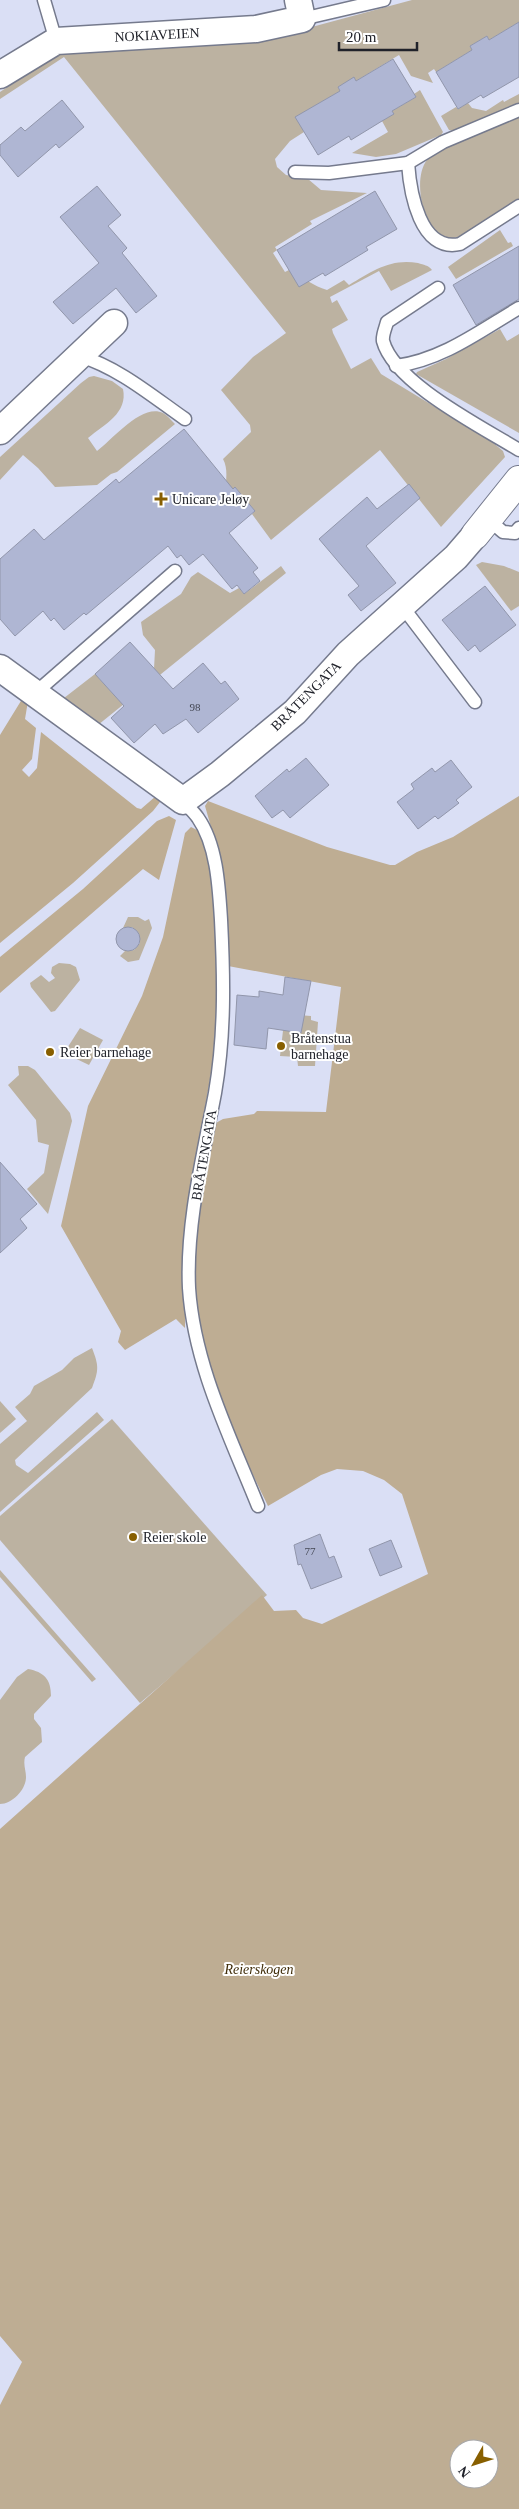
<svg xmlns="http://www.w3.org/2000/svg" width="519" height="2509" viewBox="0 0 519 2509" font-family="'Times New Roman',serif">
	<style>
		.green { fill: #bcb2a1 }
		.forest { fill: #bead93; fill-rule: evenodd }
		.building { fill: #afb6d3; stroke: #9196ab }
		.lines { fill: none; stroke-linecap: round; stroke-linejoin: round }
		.service-casing { stroke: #757a8d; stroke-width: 15 }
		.minor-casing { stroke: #757a8d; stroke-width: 29 }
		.tertiary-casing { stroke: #757a8d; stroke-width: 30 }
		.service { stroke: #fff; stroke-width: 12 }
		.minor { stroke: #fff; stroke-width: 26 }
		.tertiary { stroke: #fff; stroke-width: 28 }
		.poi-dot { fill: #885f00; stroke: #fff; stroke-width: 2 }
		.labels { text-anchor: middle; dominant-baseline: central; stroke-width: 4; stroke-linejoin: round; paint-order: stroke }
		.number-label { font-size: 11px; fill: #444754 }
		.street-label { font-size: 14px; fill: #20222a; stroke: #fff }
		.poi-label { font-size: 14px; fill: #20222a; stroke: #fff; text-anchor: start }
		.park-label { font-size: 14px; font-style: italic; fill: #402d09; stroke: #fff }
	</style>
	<rect width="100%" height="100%" fill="#dadff5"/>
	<g class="green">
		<path d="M 412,0 L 519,0 L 519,22 L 489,40 L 487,36 L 470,46 L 472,50 L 436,72 L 434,69 L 428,73 L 433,83 L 411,76 L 399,55 L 356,81 L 354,78 L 338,87 L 340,91 L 296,117 L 304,132 L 290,141 L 275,159 L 277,167 L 286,175 L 308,179 L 321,190 L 367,193 L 310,221 L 312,224 L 275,247 L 277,250 L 273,253 L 285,272 L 289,270 C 303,277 313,286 327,290 L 344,280 L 349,285 C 372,271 391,258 418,263 C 424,265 428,265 432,270 L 391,291 L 379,271 L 330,297 L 332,303 L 337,300 L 348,320 L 332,329 L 333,333 L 351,369 L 371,358 L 381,374 L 491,441 L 503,451 L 505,457 L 441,527 L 380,450 L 271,540 L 252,514 L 255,511 L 235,487 L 226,494 C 225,482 229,470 223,459 L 251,432 L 250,425 L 221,390 L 253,357 L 286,333 L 64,57 L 0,99 L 0,92 L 57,54 L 308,28 Z"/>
		<path d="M 420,90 L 443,132 L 441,135 L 396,154 L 376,157 L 352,153 L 388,132 L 382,121 L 393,114 L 392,111 L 416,97 L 414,94 Z"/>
		<path d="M 519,94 L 519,104 L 454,131 L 449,130 L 441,116 L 456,107 L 458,109 L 468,103 L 472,108 L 486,111 L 503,100 L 504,102 Z"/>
		<path d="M 519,115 L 519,199 C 506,209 469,237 453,238 C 424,239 411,180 427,160 C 438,145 499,124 519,115 Z"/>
		<path d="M 500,230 L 508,243 L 511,242 L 513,246 L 456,279 L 448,267 Z"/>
		<path d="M 500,329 L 507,341 L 519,334 L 519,433 L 416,374 L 417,372 L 446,359 Z"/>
		<path d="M 94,376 L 112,381 L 123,389 C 128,413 105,424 88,438 L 97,451 C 113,439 142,403 163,413 C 167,415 171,420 175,424 L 117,472 L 111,474 L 97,485 L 55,487 L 38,468 L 23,455 L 0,480 L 0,457 L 81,383 L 89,377 Z"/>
		<path d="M 482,562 L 504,566 L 519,572 L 519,606 L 511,611 L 476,565 Z"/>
		<path d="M 281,566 L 286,573 L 98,725 L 64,698 L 95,674 L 119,700 L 154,669 L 155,650 L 143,635 L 141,622 L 181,594 L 191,577 L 198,572 L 230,593 L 239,588 L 244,594 Z"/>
		<path d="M 128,917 L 138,917 L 145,921 L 149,919 L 152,928 L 139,960 L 128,962 L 120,956 L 125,951 L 134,950 L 140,943 L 139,934 L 132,927 L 123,928 Z"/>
		<path d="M 59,963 L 70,964 L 76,967 L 80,980 L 55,1011 L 51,1012 L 31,987 L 30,983 L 41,975 L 49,982 L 55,978 L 51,973 L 52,967 Z"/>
		<path d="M 285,1014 L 311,1016 L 311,1020 L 318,1022 L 315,1066 L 298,1066 L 297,1057 L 280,1056 Z"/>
		<path d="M 80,1028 L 103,1040 L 89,1065 L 64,1053 Z"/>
		<path d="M 18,1066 L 28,1066 L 35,1070 L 70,1113 L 72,1121 L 48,1214 L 27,1189 L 44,1173 L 49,1145 L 38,1142 L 36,1120 L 8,1085 L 19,1075 Z"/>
		<path d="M 92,1348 C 99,1366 99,1370 92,1388 L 15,1460 L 16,1465 L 28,1473 L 97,1412 L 104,1420 L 0,1512 L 0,1444 L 27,1421 L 15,1407 L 30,1394 L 34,1386 L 62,1370 L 74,1358 Z"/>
		<path d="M 0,1401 L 16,1419 L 0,1433 Z"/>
		<path d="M 112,1419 L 267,1595 L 140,1703 L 0,1540 L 0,1516 Z"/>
		<path d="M 0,1570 L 96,1679 L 92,1682 L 0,1577 Z"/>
		<path d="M 28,1669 C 44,1672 51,1679 51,1696 L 34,1714 L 34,1719 L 41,1728 L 42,1742 L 25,1757 C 23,1765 26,1770 26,1777 C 26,1790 12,1804 0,1804 L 0,1700 L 17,1677 Z"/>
	</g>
	<g class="forest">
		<path d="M 24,696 L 28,701 L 25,719 L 36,728 L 32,759 L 22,770 L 29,777 L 37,768 L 41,732 L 137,808 L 141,809 L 156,796 L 160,802 L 153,811 L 73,883 L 0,943 L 0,735 Z"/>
		<path d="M 519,796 L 519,2509 L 0,2509 L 0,2405 L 22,2362 L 0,2336 L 0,1829 L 262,1595 L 274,1611 L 296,1610 L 303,1618 L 322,1624 L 428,1574 L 402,1494 L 384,1480 L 363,1471 L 337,1469 L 321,1475 L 268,1506 C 239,1446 197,1361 195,1294 C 193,1237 204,1180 214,1124 L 223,1119 L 254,1114 L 257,1111 L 326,1112 L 341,987 L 228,966 L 217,848 L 205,806 L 208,801 L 327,847 L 390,865 L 395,865 L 417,852 L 453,837 ZM 459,2449 L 489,2449 L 489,2479 L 459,2479 Z"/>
		<path d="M 169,816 L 176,820 L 159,880 L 143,869 L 0,993 L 0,957 L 83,889 L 157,821 Z"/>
		<path d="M 191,827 L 199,831 L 210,861 L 220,993 L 212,1068 L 193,1175 L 186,1234 L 185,1328 L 176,1319 L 125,1350 L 118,1342 L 121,1331 L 61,1226 L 88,1106 L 142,996 L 163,937 L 185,833 Z"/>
	</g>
	<g class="building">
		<path d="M 519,22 L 519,77 L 483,98 L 481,95 L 458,109 L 436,72 L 472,50 L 470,46 L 487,36 L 489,40 Z"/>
		<path d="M 393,59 L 416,97 L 392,111 L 394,114 L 382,121 L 351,140 L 349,136 L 318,155 L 295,117 L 340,91 L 338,87 L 354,77 L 356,81 Z"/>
		<path d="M 62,100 L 84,127 L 59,148 L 56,144 L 18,177 L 0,155 L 0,145 L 21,127 L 25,131 Z"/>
		<path d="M 97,186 L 121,215 L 108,226 L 127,248 L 122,253 L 157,296 L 136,313 L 116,288 L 73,324 L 53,302 L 99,263 L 60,217 Z"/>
		<path d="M 375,191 L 397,229 L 366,247 L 368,250 L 325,276 L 323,273 L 299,287 L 277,250 Z"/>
		<path d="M 519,246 L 519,299 L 476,325 L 453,285 Z"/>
		<path d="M 184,429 L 233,489 L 235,487 L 255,511 L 229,533 L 258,568 L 253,572 L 260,581 L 244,594 L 237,585 L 232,589 L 203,554 L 189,565 L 181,555 L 177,558 L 168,546 L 86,615 L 84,613 L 64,630 L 54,618 L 51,621 L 43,611 L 15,636 L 0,619 L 0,559 L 34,529 L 44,540 L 116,479 L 119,483 Z"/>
		<path d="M 409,484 L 420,498 L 366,546 L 396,583 L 361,611 L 348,595 L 359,586 L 319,539 L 367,497 L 377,509 Z"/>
		<path d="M 485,586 L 516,625 L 480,652 L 475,645 L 468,651 L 442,620 Z"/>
		<path d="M 130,642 L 173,689 L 203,663 L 221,684 L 225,681 L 239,699 L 198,733 L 186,719 L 163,734 L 155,724 L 134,743 L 111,718 L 124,706 L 95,674 Z"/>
		<path d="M 306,758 L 329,785 L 290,818 L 283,810 L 272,818 L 255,796 L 287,769 L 289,772 Z"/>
		<path d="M 451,760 L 472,787 L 456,800 L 459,803 L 438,819 L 435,816 L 418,829 L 397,802 L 414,789 L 411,784 L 432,768 L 435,772 Z"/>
		<circle cx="128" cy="939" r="12"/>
		<path d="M 285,977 L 311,981 L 301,1033 L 268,1028 L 266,1049 L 234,1045 L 237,995 L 259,997 L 259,991 L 283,995 Z"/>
		<path d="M 0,1162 L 37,1204 L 20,1219 L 27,1228 L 0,1253 Z"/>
		<path d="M 320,1534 L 329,1558 L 334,1556 L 342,1577 L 311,1589 L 301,1564 L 298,1565 L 294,1545 Z"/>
		<path d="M 391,1540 L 402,1567 L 380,1576 L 369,1549 Z"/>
	</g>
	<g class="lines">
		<g class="service-casing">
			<g id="service">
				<path d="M 44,0 L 56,41"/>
				<path d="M 302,19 L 384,0"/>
				<path d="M 408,163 C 410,192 420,253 460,244 L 519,206"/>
				<path d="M 295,172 L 329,173 L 408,163 L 443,142 L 519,110"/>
				<path d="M 438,288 L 387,322 C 386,327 382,335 383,341 C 394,383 482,427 519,450"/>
				<path d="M 80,356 C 119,368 152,396 185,419"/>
				<path d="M 396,366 C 442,360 480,331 519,308"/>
				<path d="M 489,520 L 503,532 L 515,533 L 519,528"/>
				<path d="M 402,606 L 475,702"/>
				<path d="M 34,694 L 175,571"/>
				<path d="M 183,801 C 188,807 194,812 198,818 C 217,845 219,888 221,920 C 224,979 225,1035 215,1093 C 203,1156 186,1224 189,1288 C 194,1365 230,1436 258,1506"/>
			</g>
		</g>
		<g class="minor-casing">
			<g id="minor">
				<path d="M 0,75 L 56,41 L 256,29 L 302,19 L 298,0"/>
				<path d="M 0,431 L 114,323"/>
				<path d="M 0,668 L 183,801 L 220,774 L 295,712 L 348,654 L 456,557 L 475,535"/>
			</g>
		</g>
		<g class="tertiary-casing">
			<path id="tertiary" d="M 475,535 L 519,480"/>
		</g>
		<use href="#service" class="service"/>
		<use href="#minor" class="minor"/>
		<use href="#tertiary" class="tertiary"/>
	</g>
	<g class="poi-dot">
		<path d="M158.5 491.5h5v5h5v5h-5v5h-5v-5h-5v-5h5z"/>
		<circle cx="281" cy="1046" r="5"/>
		<circle cx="50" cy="1052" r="5"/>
		<circle cx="133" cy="1537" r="5"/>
	</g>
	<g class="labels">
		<g class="number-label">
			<text x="195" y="707">98</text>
			<text x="310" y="1551">77</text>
		</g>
		<g class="street-label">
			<text transform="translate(157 35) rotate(-3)">NOKIAVEIEN</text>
			<text transform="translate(306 696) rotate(-45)">BRÅTENGATA</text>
			<text transform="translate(204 1155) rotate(-80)">BRÅTENGATA</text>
		</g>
		<g class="poi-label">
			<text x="172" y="499">Unicare Jeløy</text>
			<text x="291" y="1038">Bråtenstua<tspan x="291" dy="16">barnehage</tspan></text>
			<text x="60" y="1052">Reier barnehage</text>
			<text x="143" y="1537">Reier skole</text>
		</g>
		<g class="park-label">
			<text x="259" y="1969">Reierskogen</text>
		</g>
	</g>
	<g transform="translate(474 2464) rotate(231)"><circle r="24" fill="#ffffff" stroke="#a6a7aa"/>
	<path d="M0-4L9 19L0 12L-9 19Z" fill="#885f00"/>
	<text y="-8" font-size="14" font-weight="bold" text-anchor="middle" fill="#20222a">N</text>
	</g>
	<path d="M339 42v8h78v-8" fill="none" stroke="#20222a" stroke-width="2.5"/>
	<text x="346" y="42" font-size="15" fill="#20222a" stroke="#ffffff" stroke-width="4" paint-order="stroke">20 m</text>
</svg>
